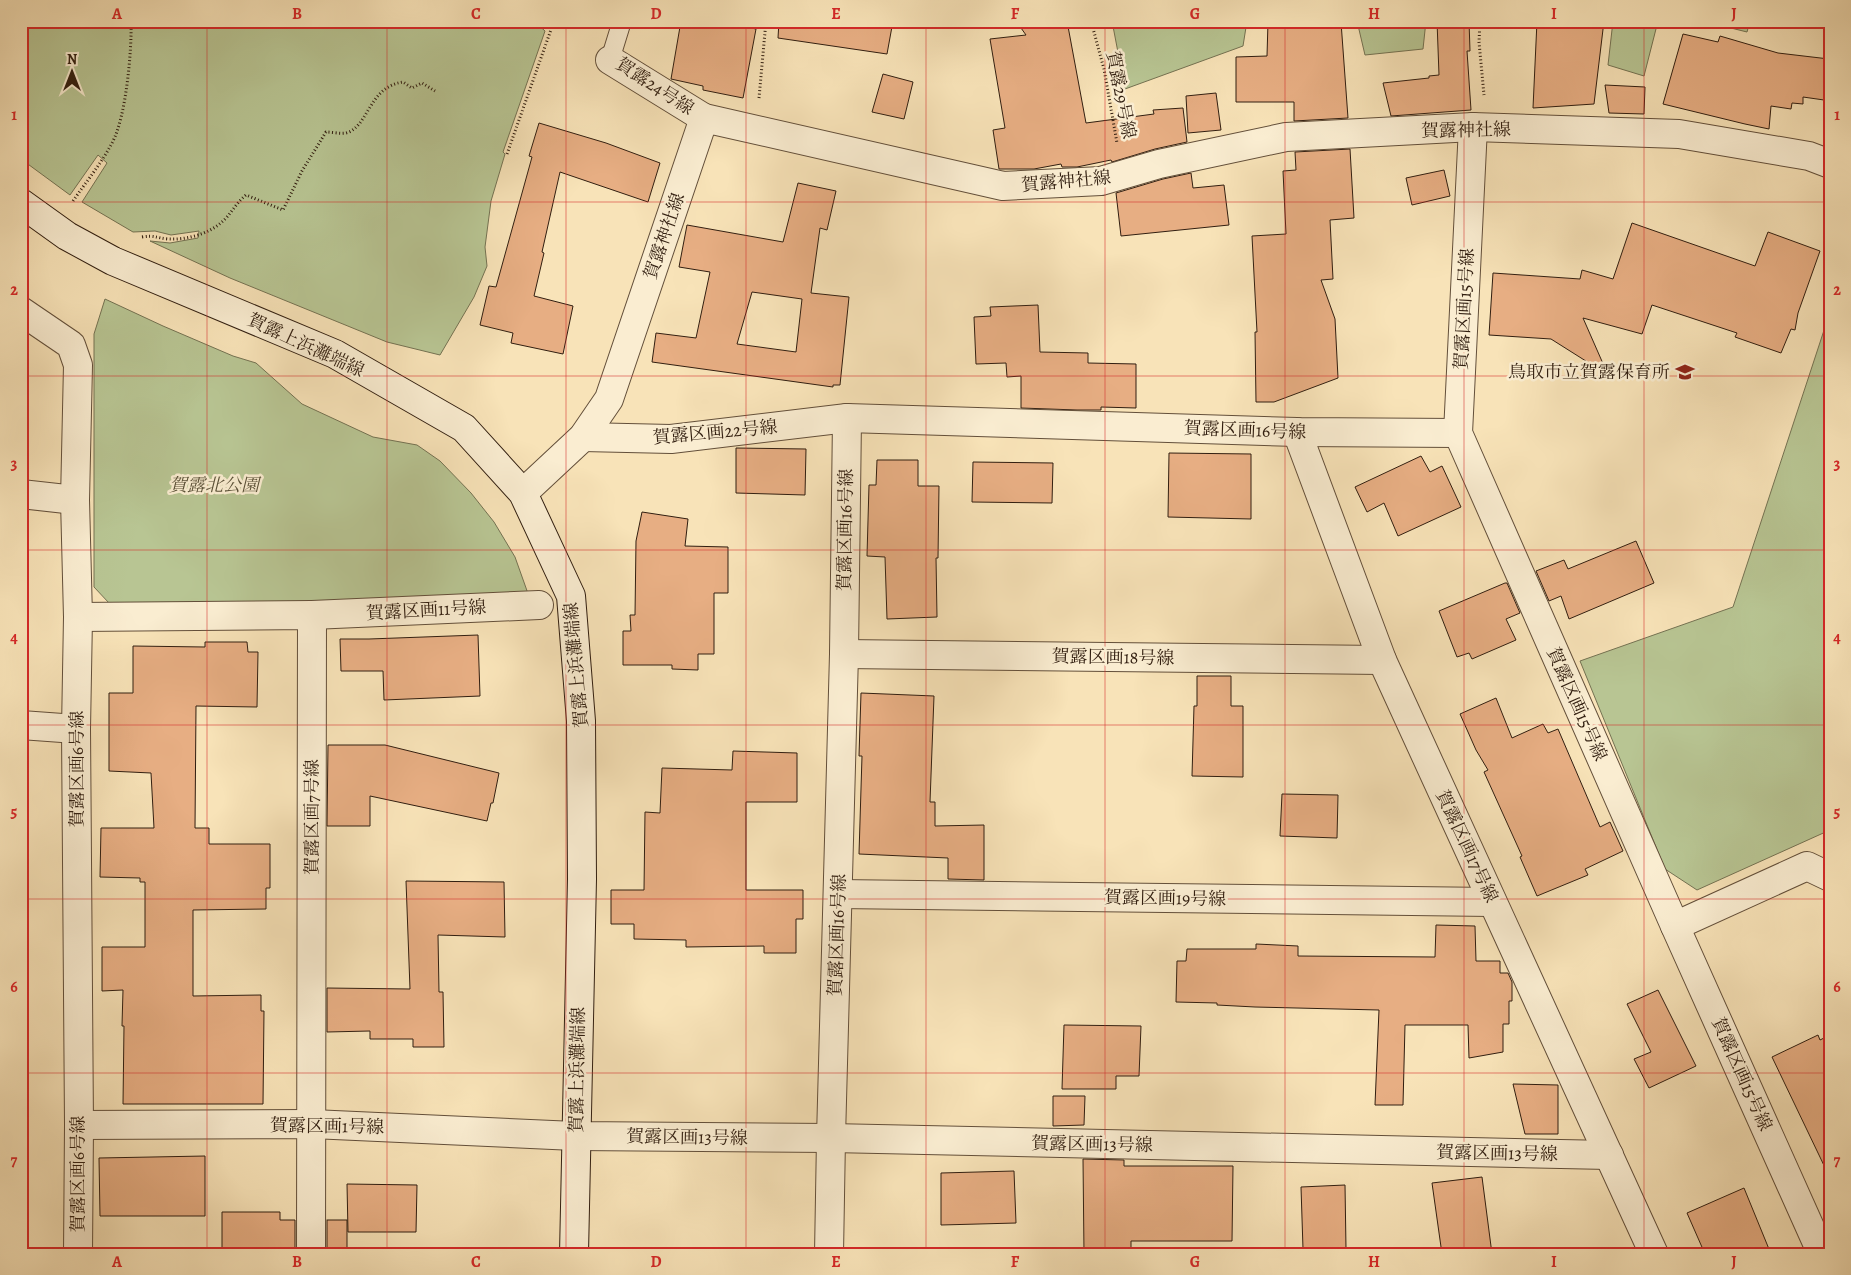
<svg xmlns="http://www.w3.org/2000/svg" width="1851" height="1275" viewBox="0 0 1851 1275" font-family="Alegreya,'Noto Serif JP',serif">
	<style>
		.green { fill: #b8c593; stroke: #747252 }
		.building { fill: #e7ae83; stroke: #311e10; fill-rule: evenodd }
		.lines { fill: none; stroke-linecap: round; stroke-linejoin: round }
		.lane-casing { stroke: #634f3a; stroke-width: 20 }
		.street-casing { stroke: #634f3a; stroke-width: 30 }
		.secondary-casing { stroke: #311e10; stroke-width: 30 }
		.path { stroke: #311e10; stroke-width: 3; stroke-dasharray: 1 2.5; stroke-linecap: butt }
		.lane { stroke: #faedd1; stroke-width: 18 }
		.street { stroke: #faedd1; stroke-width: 28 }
		.secondary { stroke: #faedd1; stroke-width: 28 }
		.grid { fill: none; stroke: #d62828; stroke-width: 1; stroke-opacity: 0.55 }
		.labels { text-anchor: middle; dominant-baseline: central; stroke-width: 5; stroke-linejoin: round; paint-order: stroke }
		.street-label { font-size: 18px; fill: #311e10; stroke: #faedd1 }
		.poi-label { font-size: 18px; fill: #311e10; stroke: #faedd1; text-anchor: end }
		.park-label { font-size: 18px; font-style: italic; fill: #5a5037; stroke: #faedd1 }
		.neatline { fill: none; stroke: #d62828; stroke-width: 2 }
		.grid-label { font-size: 16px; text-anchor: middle; font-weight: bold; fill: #d62828 }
	</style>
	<rect width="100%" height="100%" fill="#f8e3b8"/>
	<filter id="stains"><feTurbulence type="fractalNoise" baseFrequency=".004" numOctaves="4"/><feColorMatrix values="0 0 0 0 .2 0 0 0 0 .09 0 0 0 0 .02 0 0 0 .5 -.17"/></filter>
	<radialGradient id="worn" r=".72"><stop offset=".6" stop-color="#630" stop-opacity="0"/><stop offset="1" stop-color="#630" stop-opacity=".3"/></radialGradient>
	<g class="green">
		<path d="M 21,21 L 534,21 L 545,31 L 503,152 L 505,154 L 491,201 L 485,247 L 487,266 L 474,297 L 440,355 L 387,342 L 230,278 L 150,241 L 170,243 L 198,238 L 199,231 L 171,235 L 155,231 L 133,232 L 82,202 L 107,163 L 98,155 L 70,195 L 21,159 Z"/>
		<path d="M 1112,21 L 1247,21 L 1243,46 L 1125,89 Z"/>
		<path d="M 1357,21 L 1426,21 L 1423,49 L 1365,55 Z"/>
		<path d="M 1613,21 L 1658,21 L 1644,76 L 1608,65 Z"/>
		<path d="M 1703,21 L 1750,21 L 1747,32 Z"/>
		<path d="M 105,299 L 163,326 L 233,356 L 256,363 L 302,404 L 373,437 L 417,445 L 440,461 L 471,493 L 494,522 L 515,557 L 531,602 L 409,600 L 322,601 L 321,604 L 109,603 L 94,587 L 94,334 Z"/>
		<path d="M 1830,312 L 1830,830 L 1697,890 L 1665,869 L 1580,661 L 1733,607 Z"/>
	</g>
	<g class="building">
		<path d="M 681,21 L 716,21 L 756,29 L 743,98 L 703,90 L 703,86 L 671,79 Z"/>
		<path d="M 779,21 L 893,21 L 887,54 L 778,38 Z"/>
		<path d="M 1016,21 L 1067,21 L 1086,123 L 1154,114 L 1153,110 L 1183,108 L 1187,142 L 1155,149 L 1112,162 L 1111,160 L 1077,167 L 1062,167 L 1061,164 L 1034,169 L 999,169 L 993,130 L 1005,128 L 990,39 L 1026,35 Z"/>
		<path d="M 1437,21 L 1469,21 L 1470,51 L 1467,51 L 1471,110 L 1391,116 L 1383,83 L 1429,78 L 1429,76 L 1439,75 Z"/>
		<path d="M 1537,21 L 1604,21 L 1594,104 L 1533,108 Z"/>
		<path d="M 1268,22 L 1341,22 L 1348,118 L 1294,121 L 1294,102 L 1236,102 L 1236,57 L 1267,56 Z"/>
		<path d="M 1683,34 L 1718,42 L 1720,36 L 1778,53 L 1829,59 L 1824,100 L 1803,97 L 1803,104 L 1792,103 L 1791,109 L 1771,106 L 1769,129 L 1745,124 L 1663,104 Z"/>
		<path d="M 883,74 L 913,82 L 904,119 L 872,112 Z"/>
		<path d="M 1605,85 L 1645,87 L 1644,114 L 1609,113 Z"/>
		<path d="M 1216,93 L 1221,130 L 1188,133 L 1186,96 Z"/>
		<path d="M 539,123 L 606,143 L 660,163 L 648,202 L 560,172 L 542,252 L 544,253 L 534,296 L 573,306 L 563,354 L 511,343 L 513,333 L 480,325 L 489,286 L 496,287 L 532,157 L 529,156 Z"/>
		<path d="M 1350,149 L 1354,218 L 1330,220 L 1333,279 L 1321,280 L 1335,319 L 1338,378 L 1274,402 L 1256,402 L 1255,332 L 1257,332 L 1252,236 L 1286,234 L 1283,171 L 1296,170 L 1295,152 Z"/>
		<path d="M 1444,170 L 1450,196 L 1412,205 L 1406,178 Z"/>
		<path d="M 1191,173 L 1193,188 L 1224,185 L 1229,225 L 1121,236 L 1116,193 L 1163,179 Z"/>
		<path d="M 798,183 L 836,191 L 827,230 L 820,228 L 811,293 L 849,297 L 840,385 L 833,385 L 833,387 L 652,362 L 656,333 L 696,338 L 710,272 L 679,267 L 687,225 L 783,242 ZM 752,292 L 802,299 L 796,352 L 737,344 Z"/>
		<path d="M 1632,223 L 1755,266 L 1768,232 L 1820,251 L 1798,313 L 1795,330 L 1791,329 L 1781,353 L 1735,337 L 1737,333 L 1652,305 L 1642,334 L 1583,318 L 1608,375 L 1551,339 L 1489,335 L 1493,273 L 1580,279 L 1582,270 L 1613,279 Z"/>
		<path d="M 1038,305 L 1040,352 L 1088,353 L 1088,363 L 1136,364 L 1136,408 L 1101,407 L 1101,410 L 1077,410 L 1021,408 L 1021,376 L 1007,377 L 1006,363 L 976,364 L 974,317 L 991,316 L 990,307 Z"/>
		<path d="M 736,448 L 806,449 L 805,495 L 736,493 Z"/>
		<path d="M 1169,453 L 1251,454 L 1251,519 L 1168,517 Z"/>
		<path d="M 1421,456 L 1430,472 L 1442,466 L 1461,507 L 1398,536 L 1384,503 L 1367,512 L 1355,487 Z"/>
		<path d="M 877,460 L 918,460 L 918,486 L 939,486 L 938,558 L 936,558 L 937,617 L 887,619 L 885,557 L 867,556 L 869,485 L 876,485 Z"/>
		<path d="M 973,462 L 1053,463 L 1052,503 L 972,502 Z"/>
		<path d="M 642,512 L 688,519 L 685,546 L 728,547 L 728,593 L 714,593 L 714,654 L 698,654 L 698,670 L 672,669 L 672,665 L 623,665 L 623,631 L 631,631 L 630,615 L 635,615 L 636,541 Z"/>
		<path d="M 1636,541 L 1654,583 L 1569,619 L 1561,596 L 1549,601 L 1536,571 L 1564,560 L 1568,569 Z"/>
		<path d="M 1505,583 L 1507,583 L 1520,613 L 1506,619 L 1516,640 L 1472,659 L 1469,653 L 1457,657 L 1439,611 Z"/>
		<path d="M 478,635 L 480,696 L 384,700 L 383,671 L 341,671 L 340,639 L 369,639 Z"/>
		<path d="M 205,642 L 247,642 L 248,652 L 258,652 L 257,707 L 196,706 L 195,828 L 209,828 L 209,844 L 270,844 L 270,888 L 266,888 L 266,909 L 193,910 L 193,996 L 261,995 L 261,1011 L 264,1011 L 263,1104 L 123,1104 L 124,1026 L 122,1026 L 123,990 L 102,991 L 102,947 L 145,947 L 145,882 L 140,882 L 140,878 L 100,877 L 101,828 L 154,828 L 151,773 L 109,771 L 109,693 L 133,693 L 133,646 L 205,647 Z"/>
		<path d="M 1197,676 L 1231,676 L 1231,706 L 1243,706 L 1243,777 L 1192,776 L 1194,706 L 1197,706 Z"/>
		<path d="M 861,693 L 934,696 L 930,802 L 935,802 L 935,826 L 984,825 L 984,880 L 948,879 L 948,858 L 859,854 L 862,756 L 859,756 Z"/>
		<path d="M 1496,698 L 1512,738 L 1543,724 L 1548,733 L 1558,729 L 1600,827 L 1610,822 L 1623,851 L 1585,869 L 1588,875 L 1537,896 L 1520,857 L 1522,856 L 1484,772 L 1488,770 L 1476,750 L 1460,714 Z"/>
		<path d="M 328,745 L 385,745 L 499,773 L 493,803 L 491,803 L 487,821 L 370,796 L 370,826 L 327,826 Z"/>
		<path d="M 733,751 L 797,753 L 797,802 L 746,802 L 746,890 L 803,890 L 803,919 L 796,919 L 796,953 L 764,953 L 764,946 L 686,947 L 686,940 L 634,939 L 634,924 L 611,924 L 611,890 L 644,890 L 645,812 L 660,813 L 662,768 L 732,770 Z"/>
		<path d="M 1282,794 L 1338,795 L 1337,838 L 1280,836 Z"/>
		<path d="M 406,881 L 504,882 L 505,937 L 438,935 L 439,992 L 443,992 L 444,1047 L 413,1047 L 413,1039 L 370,1039 L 370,1031 L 327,1032 L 327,988 L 410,989 Z"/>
		<path d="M 1436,925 L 1475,926 L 1476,961 L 1500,961 L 1500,973 L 1508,973 L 1512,982 L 1512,1001 L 1509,1001 L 1509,1024 L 1503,1024 L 1503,1052 L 1469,1058 L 1468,1025 L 1405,1025 L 1403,1105 L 1375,1105 L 1379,1010 L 1255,1007 L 1217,1005 L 1217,1003 L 1176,1002 L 1177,961 L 1186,961 L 1187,949 L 1256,949 L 1256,944 L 1298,946 L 1298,956 L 1435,957 Z"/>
		<path d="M 1658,990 L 1696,1066 L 1649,1088 L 1634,1059 L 1651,1052 L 1627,1004 Z"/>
		<path d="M 1064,1025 L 1141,1026 L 1139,1076 L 1116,1076 L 1116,1089 L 1062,1089 Z"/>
		<path d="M 1818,1035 L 1820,1040 L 1830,1035 L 1830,1178 L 1772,1057 Z"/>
		<path d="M 1513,1084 L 1558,1085 L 1558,1134 L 1525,1134 Z"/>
		<path d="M 1053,1096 L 1085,1096 L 1084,1125 L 1053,1126 Z"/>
		<path d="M 205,1156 L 205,1216 L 100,1216 L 99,1158 Z"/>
		<path d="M 1083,1159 L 1124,1160 L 1124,1166 L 1233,1166 L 1232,1241 L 1131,1241 L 1131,1254 L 1084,1254 Z"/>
		<path d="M 1014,1171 L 1016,1223 L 941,1225 L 941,1173 Z"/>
		<path d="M 1482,1177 L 1492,1254 L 1442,1254 L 1432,1183 Z"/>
		<path d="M 347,1184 L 417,1185 L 416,1232 L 348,1232 Z"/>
		<path d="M 1345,1185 L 1346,1249 L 1303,1249 L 1301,1187 Z"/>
		<path d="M 1744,1188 L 1771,1254 L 1705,1254 L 1687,1213 Z"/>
		<path d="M 222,1212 L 280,1212 L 280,1220 L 295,1220 L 295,1253 L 222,1254 Z"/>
		<rect x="327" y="1220" width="20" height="34"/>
	</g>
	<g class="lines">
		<g class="lane-casing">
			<path id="lane" d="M 610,60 L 622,21"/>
		</g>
		<g class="street-casing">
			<g id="street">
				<path d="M 610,60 L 704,118"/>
				<path d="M 1473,127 L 1458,433 L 1675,926 L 1822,1254"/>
				<path d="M 21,311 L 71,345 L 78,365 L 75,500 L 78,617 L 76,729 L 79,1125 L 78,1254"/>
				<path d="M 1297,432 L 1382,660 L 1654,1254"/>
				<path d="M 583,437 L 671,439 L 847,418"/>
				<path d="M 523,493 L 583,437 L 609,399 L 704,118 L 1003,186 L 1101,181 L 1159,164 L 1286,137 L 1473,127 L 1679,134 L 1809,156 L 1830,164"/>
				<path d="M 21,494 L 75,500"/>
				<path d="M 312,615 L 539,605"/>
				<path d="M 78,617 L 312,615 L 311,1254"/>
				<path d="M 844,654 L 1382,660"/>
				<path d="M 21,725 L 76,729"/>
				<path d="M 838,894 L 1492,902"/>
				<path d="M 1675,926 L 1807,866 L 1830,877"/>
				<path d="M 79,1125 L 312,1124 L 575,1136 L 831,1138 L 1609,1155"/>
				<path d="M 829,1254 L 831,1138 L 844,654 L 847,418 L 1297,432 L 1458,433"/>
			</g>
		</g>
		<g class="secondary-casing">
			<path id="secondary" d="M 21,203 L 67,236 L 113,261 L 335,354 L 464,428 L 523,493 L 571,596 L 581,721 L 582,879 L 574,1254"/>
		</g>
		<g class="path">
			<path d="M 1091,21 L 1104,69 L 1117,143"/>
			<path d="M 1480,21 L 1479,42 L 1484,95"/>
			<path d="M 759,98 L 766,21"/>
			<path d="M 507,154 L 553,24"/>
			<path d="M 73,201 C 86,182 101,164 112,143 C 126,118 132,50 131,21"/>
			<path d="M 142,237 C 154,235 157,238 168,239 C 187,240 209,234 223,221 C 231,214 236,203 246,195 L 283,210 L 302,171 L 326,132 C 332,132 340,134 346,133 C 369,127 368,87 403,82 L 412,88 L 422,83 L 435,91"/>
		</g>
		<use href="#lane" class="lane"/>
		<use href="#street" class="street"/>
		<use href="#secondary" class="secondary"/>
	</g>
	<path class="grid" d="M 207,21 L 207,1254M 387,21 L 387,1254M 566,21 L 566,1254M 746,21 L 746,1254M 926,21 L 926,1254M 1105,21 L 1105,1254M 1285,21 L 1285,1254M 1464,21 L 1464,1254M 1644,21 L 1644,1254M 21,202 L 1830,202M 21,376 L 1830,376M 21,550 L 1830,550M 21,725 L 1830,725M 21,899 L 1830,899M 21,1073 L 1830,1073"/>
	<defs>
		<g id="school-bare" transform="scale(1.5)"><path d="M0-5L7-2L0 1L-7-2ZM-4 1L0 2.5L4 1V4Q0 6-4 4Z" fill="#8f2418" stroke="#faedd1" stroke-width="2.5" paint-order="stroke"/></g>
	</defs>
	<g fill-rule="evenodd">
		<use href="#school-bare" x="1685" y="372"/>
	</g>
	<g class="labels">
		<g class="street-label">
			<text transform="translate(655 86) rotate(33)">賀露24号線</text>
			<text transform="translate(1121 95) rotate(79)">賀露29号線</text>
			<text transform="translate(1466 130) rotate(-1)">賀露神社線</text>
			<text transform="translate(1066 181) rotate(-5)">賀露神社線</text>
			<text transform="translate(664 236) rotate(-71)">賀露神社線</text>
			<text transform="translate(1464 309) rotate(-87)">賀露区画15号線</text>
			<text transform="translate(306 345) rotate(25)">賀露上浜灘端線</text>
			<text transform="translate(1245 430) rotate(2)">賀露区画16号線</text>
			<text transform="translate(715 432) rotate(-5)">賀露区画22号線</text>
			<text transform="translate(845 530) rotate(-89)">賀露区画16号線</text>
			<text transform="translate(426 610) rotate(-3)">賀露区画11号線</text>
			<text transform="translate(1113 657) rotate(1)">賀露区画18号線</text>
			<text transform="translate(576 665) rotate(-95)">賀露上浜灘端線</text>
			<text transform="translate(1577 704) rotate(66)">賀露区画15号線</text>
			<text transform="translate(77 769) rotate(-90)">賀露区画6号線</text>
			<text transform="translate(312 817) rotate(-90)">賀露区画7号線</text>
			<text transform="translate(1467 846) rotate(65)">賀露区画17号線</text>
			<text transform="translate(1165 898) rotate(1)">賀露区画19号線</text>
			<text transform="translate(837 935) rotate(-88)">賀露区画16号線</text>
			<text transform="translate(577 1070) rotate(-89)">賀露上浜灘端線</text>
			<text transform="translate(1742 1074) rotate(66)">賀露区画15号線</text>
			<text transform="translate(327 1126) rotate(1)">賀露区画1号線</text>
			<text transform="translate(687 1137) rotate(1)">賀露区画13号線</text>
			<text transform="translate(1092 1144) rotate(1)">賀露区画13号線</text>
			<text transform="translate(1497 1153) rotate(1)">賀露区画13号線</text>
			<text transform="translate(78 1174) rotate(-90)">賀露区画6号線</text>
		</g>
		<g class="poi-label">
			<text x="1670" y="372">鳥取市立賀露保育所</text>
		</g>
		<g class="park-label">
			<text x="214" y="485">賀露北公園</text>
		</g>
	</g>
	<rect width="1851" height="1275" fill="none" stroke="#f8e3b8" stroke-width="55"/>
	<g transform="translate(72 72)" stroke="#faedd1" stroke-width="4" paint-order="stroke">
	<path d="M0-4L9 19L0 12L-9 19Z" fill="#311e10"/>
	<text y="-8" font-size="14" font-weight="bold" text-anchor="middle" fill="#311e10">N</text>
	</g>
	<rect x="28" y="28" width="1796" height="1220" class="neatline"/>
	<g class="grid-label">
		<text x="117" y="19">A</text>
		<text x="297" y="19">B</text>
		<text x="476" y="19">C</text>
		<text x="656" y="19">D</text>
		<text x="836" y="19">E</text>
		<text x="1015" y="19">F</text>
		<text x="1195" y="19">G</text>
		<text x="1374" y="19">H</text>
		<text x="1554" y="19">I</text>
		<text x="1734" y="19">J</text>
		<text x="14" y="120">1</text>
		<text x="1837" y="120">1</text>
		<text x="14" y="295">2</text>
		<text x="1837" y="295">2</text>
		<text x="14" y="469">3</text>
		<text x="1837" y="469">3</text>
		<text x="14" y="643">4</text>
		<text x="1837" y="643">4</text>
		<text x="14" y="817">5</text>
		<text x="1837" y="817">5</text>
		<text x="14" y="992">6</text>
		<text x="1837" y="992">6</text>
		<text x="14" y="1166">7</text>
		<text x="1837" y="1166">7</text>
		<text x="117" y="1267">A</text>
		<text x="297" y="1267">B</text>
		<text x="476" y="1267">C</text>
		<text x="656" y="1267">D</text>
		<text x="836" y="1267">E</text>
		<text x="1015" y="1267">F</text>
		<text x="1195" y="1267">G</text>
		<text x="1374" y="1267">H</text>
		<text x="1554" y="1267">I</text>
		<text x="1734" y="1267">J</text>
	</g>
	<rect width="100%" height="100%" filter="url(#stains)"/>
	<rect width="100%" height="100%" fill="url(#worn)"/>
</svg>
